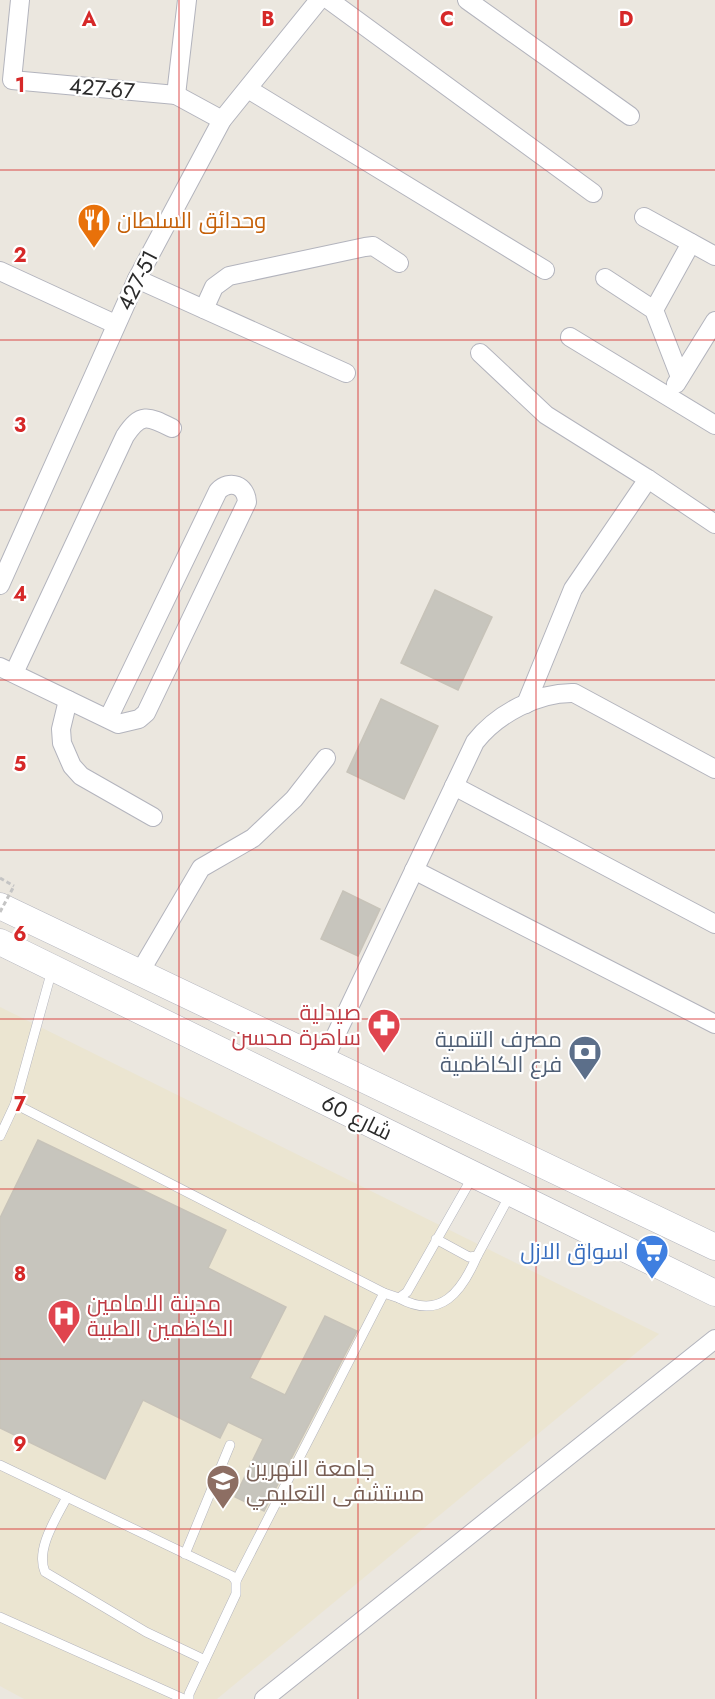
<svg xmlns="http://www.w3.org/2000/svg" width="715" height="1699" viewBox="0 0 715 1699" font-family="Jost,Cairo,sans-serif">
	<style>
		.education { fill: #ebe5d1 }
		.building { fill: #c7c5bd; stroke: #c7c3b9; stroke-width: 1.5 }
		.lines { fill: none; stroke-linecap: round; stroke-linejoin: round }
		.lane-casing { stroke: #b3b4bd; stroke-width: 10 }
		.street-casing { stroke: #b3b4bd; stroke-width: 20 }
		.secondary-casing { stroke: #b3b4bd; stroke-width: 27 }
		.path { stroke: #c4c4c4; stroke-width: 3; stroke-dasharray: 4.5 3; stroke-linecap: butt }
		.lane { stroke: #fff; stroke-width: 9 }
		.street { stroke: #fff; stroke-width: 18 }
		.secondary { stroke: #fff; stroke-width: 26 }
		.path-bridge { stroke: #c4c4c4; stroke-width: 3; stroke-dasharray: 4.5 3; stroke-linecap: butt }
		.grid { fill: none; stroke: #d62828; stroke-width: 1.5; stroke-opacity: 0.55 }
		.labels { text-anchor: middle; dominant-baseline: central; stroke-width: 4.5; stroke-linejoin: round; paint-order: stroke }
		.street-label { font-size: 22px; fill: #2b2b2b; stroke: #fff }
		.food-label { font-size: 22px; fill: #c56008; stroke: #fff; text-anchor: start }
		.health-label { font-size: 22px; fill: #be3a42; stroke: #fff; text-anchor: end }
		.service-label { font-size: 22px; fill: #4e5e75; stroke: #fff; text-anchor: end }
		.shop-label { font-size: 22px; fill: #366cbe; stroke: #fff; text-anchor: end }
		.education-label { font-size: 22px; fill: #785e54; stroke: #fff; text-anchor: start }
		.grid-label { font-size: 20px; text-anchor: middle; font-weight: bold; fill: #d62828; stroke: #fff; stroke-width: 4.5; stroke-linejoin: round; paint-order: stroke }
	</style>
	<rect width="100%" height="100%" fill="#ebe7df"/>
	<path class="education" d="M 0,1007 L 659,1334 L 217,1699 L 24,1699 L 0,1686 Z"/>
	<g class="building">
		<path d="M 435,590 L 492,617 L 458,690 L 401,663 Z"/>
		<path d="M 381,699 L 438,726 L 404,799 L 347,772 Z"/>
		<path d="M 343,891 L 380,909 L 358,956 L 321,939 Z"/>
		<path d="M 38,1140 L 226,1230 L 208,1268 L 286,1307 L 250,1378 L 285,1395 L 325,1316 L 357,1331 L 264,1511 L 235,1497 L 263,1439 L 228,1422 L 220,1438 L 143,1400 L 105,1479 L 0,1428 L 0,1218 Z"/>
	</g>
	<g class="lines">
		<g class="lane-casing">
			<g id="lane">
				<path d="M 15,1104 L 384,1293 L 399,1298 L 407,1292 L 473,1176"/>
				<path d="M 0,1136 L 15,1104 L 52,970"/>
				<path d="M 436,1239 L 469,1257 L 477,1256 L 510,1195"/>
				<path d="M 399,1298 C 441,1321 462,1291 477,1256"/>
				<path d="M 0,1465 L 232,1576 L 236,1581 L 236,1594 L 189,1694 L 189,1699"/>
				<path d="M 67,1497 C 57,1517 35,1549 45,1572 L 146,1632 L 205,1660"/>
				<path d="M 185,1554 L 230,1445"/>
				<path d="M 236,1581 L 384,1293"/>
				<path d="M 0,1617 L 184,1699"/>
			</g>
		</g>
		<g class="street-casing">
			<g id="street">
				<path d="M 20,0 L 12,80 L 176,95 L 187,0"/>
				<path d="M 329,0 L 593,193"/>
				<path d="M 467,0 L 630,116"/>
				<path d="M 248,89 L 545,270"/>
				<path d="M 176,95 L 222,120"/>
				<path d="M 644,217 L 715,256"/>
				<path d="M 0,271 L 115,324"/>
				<path d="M 605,278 L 654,310 L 680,377"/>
				<path d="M 137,279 L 346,373"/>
				<path d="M 204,309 L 214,287 L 229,276 L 365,247 L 373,246 L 399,263"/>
				<path d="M 654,310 L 691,243"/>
				<path d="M 570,337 L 715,425"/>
				<path d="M 480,353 L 546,415 L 648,479 L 715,524"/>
				<path d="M 676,384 L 715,321"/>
				<path d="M 0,585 L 137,279 L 222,120 L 319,0"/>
				<path d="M 0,667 L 118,724 L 139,719 L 146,713 L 247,502 C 246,485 230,479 218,491 L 108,719"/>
				<path d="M 14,673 L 125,436 C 141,412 148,416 172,428"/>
				<path d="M 68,700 L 61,729 L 62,743 L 72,766 L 81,776 L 153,817"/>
				<path d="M 526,704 L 573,589 L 648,479"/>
				<path d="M 454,786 L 715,924"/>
				<path d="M 414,870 L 715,1024"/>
				<path d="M 140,972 L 201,868 L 253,838 L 294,799 L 326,758"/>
				<path d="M 324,1060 L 475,742 C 497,714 538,692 574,693 L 715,769"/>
				<path d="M 264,1699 L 715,1339"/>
			</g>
		</g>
		<g class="secondary-casing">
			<g id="secondary">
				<path d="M 0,906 L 715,1247"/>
				<path d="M 0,942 L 715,1293"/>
			</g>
		</g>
		<path class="path" d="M 0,878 L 14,886"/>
		<use href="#lane" class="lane"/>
		<use href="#street" class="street"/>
		<use href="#secondary" class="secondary"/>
		<path class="path-bridge" d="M 0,912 L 14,886"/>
	</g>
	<path class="grid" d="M 179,0 L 179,1699M 358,0 L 358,1699M 536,0 L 536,1699M 0,170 L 715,170M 0,340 L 715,340M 0,510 L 715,510M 0,680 L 715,680M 0,850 L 715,850M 0,1019 L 715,1019M 0,1189 L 715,1189M 0,1359 L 715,1359M 0,1529 L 715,1529"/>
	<defs>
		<g id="restaurant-pin" transform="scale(1.725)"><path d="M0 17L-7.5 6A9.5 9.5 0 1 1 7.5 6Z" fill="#e8710a" stroke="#fff"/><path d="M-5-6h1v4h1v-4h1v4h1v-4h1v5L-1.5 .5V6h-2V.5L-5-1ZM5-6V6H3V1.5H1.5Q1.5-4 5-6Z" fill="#fff"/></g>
		<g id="pharmacy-pin" transform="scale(1.725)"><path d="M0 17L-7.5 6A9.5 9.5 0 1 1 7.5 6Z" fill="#e0444e" stroke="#fff"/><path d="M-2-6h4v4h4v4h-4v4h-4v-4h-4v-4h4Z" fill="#fff"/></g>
		<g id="bank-pin" transform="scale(1.725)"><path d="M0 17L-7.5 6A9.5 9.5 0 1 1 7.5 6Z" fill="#5c6f8a" stroke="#fff"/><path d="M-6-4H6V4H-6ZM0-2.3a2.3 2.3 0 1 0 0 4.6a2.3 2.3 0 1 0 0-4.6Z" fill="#fff"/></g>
		<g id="supermarket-pin" transform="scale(1.725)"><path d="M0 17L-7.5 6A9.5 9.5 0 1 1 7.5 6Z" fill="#3f7fe0" stroke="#fff"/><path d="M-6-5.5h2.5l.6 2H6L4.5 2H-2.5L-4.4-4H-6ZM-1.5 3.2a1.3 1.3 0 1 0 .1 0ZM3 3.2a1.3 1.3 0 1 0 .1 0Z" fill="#fff"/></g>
		<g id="hospital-pin" transform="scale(1.725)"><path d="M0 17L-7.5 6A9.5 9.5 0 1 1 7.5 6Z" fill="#e0444e" stroke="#fff"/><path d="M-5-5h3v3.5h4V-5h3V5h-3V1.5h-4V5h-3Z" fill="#fff"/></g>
		<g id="university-pin" transform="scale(1.725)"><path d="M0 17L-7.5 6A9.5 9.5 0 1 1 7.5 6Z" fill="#8d6e63" stroke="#fff"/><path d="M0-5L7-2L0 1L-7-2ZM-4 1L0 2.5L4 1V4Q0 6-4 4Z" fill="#fff"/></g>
	</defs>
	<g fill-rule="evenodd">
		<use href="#restaurant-pin" x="94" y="220"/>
		<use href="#pharmacy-pin" x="384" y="1025"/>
		<use href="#bank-pin" x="585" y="1052"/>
		<use href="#supermarket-pin" x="652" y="1251"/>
		<use href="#hospital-pin" x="64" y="1316"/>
		<use href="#university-pin" x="223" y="1481"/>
	</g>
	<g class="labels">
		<g class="street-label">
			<text transform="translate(102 88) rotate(5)">427-67</text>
			<text transform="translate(137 280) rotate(-63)">427-51</text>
			<text transform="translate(357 1117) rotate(26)">شارع 60</text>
		</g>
		<g class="food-label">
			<text x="117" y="220">وحدائق السلطان</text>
		</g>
		<g class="health-label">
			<text x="361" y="1012">صيدلية<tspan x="361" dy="25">ساهرة محسن</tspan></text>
			<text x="87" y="1303" text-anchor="start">مدينة الامامين<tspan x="87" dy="25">الكاظمين الطبية</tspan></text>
		</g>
		<g class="service-label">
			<text x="562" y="1039">مصرف التنمية<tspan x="562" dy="25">فرع الكاظمية</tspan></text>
		</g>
		<g class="shop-label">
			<text x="629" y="1251">اسواق الازل</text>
		</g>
		<g class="education-label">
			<text x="246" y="1468">جامعة النهرين<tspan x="246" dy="25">مستشفى التعليمي</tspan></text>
		</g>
	</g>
	<g class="grid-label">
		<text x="89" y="26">A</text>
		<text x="268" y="26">B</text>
		<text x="447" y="26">C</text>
		<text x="626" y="26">D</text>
		<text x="20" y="92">1</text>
		<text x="20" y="262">2</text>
		<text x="20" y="432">3</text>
		<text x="20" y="601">4</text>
		<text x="20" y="771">5</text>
		<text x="20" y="941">6</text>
		<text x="20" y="1111">7</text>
		<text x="20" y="1281">8</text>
		<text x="20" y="1451">9</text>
	</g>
</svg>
